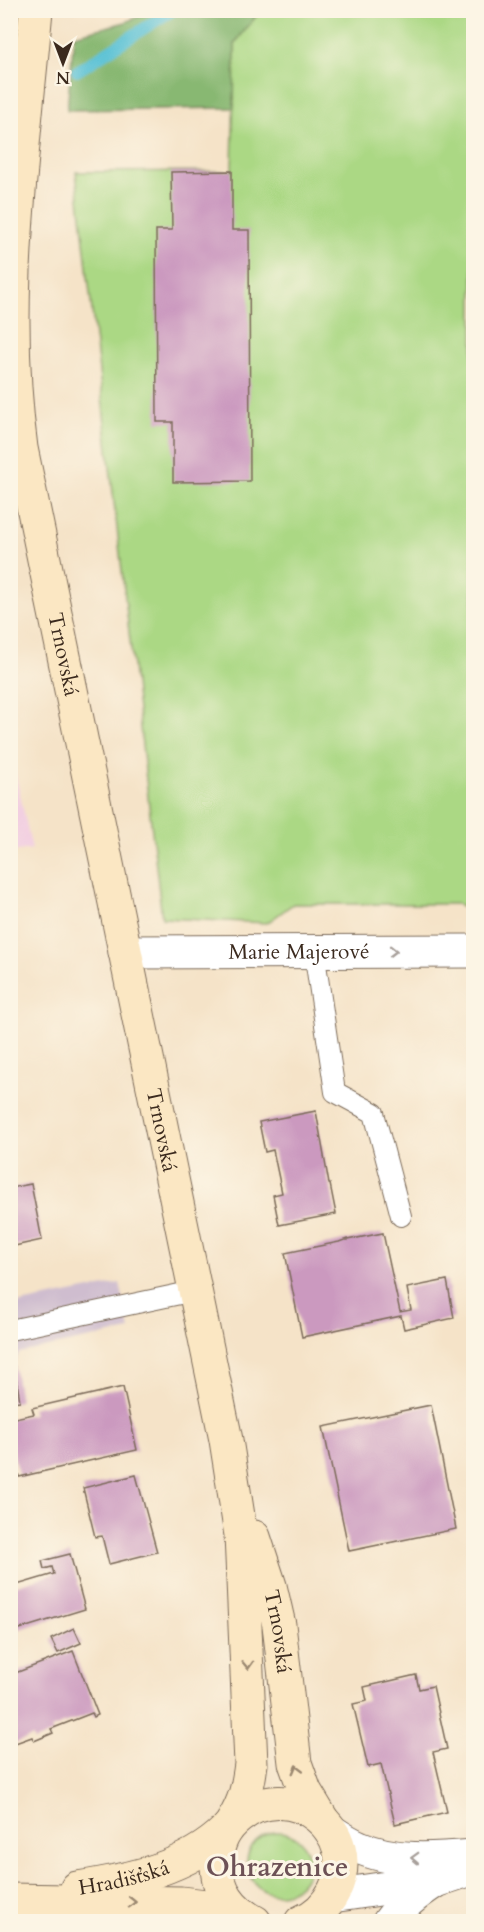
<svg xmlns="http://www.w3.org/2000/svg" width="484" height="1932" viewBox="0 0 484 1932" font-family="Cardo,serif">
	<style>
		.built { fill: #f2cfe1 }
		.industrial { fill: #cfbdcf }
		.green { fill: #abd884; stroke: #738151; stroke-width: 1.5 }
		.forest { fill: #88b872; stroke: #627148; stroke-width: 1.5 }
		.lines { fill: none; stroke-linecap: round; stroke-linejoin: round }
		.stream { stroke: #58c1d5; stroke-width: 12 }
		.building { fill: #cb99bf }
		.lane-casing { stroke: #7c6b5a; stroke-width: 22 }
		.street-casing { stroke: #7c6b5a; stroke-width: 35 }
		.secondary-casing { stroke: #7c6b5a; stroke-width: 35 }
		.lane { stroke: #fff; stroke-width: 20 }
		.street { stroke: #fff; stroke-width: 33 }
		.secondary { stroke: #fbe7c3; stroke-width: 33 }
		.oneway { stroke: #a79f9a }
		.oneway2 { stroke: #9b8870 }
		.labels { text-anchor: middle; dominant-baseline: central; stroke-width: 6; stroke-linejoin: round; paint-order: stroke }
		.street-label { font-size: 21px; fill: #3b2a1e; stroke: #fcf5e5 }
		.district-label { font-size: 27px; font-weight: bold; fill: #6d5156; stroke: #fcf5e5 }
	</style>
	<rect width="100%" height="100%" fill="#fcf5e5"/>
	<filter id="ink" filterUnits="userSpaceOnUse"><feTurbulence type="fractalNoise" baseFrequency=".0167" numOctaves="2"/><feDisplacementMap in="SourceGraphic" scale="12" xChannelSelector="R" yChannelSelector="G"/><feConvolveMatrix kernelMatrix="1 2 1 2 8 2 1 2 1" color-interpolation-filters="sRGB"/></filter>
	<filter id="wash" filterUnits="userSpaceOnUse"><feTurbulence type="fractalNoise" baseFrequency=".008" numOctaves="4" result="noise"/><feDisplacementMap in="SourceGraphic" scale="24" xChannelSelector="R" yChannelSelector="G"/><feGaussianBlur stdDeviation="1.35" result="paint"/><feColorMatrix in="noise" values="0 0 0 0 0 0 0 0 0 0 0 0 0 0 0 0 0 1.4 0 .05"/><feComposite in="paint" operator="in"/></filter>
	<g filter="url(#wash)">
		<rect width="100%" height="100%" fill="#f5e3c8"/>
		<path class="built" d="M 10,749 L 32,849 L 11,852 L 10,852 Z"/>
		<path class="industrial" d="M 120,1283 L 130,1330 L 19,1353 L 14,1364 L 20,1401 L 11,1403 L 11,1305 Z"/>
		<g class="green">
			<path d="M 260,11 L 473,11 L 473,911 L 458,904 L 293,904 L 267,923 L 162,918 L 76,172 L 232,171 L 235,43 Z"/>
			<circle cx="278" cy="1863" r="31"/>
		</g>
		<path class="forest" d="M 150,11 L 260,11 L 235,43 L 234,108 L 67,110 L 74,35 L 126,22 Z"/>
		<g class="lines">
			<path class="stream" d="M 77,71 L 173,10"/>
		</g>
		<g id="blocks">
			<g class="building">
				<path d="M 232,171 L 232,230 L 249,230 L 250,481 L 173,482 L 173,422 L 157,422 L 156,230 L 172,230 L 171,172 Z"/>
				<path d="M 316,1111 L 329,1184 L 330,1184 L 336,1214 L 279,1225 L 273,1195 L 282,1193 L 273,1150 L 265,1152 L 259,1122 Z"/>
				<path d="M 31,1184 L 42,1240 L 10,1247 L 10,1188 Z"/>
				<path d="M 383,1233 L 400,1312 L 411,1310 L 407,1288 L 447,1280 L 454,1318 L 404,1329 L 401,1316 L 302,1337 L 285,1253 L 339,1242 L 347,1239 L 347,1240 Z"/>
				<path d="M 14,1364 L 20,1401 L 10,1402 L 10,1365 Z"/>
				<path d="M 123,1387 L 137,1450 L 19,1477 L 10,1440 L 10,1419 L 34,1414 L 32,1408 Z"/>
				<path d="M 431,1405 L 456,1529 L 349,1551 L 323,1427 Z"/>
				<path d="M 136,1475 L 157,1552 L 109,1564 L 102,1536 L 95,1537 L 83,1488 Z"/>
				<path d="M 70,1554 L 85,1609 L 10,1632 L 10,1587 L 54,1574 L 52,1567 L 44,1569 L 42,1561 Z"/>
				<path d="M 74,1628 L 81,1643 L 58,1653 L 51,1639 Z"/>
				<path d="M 73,1651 L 98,1715 L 94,1717 L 92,1713 L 51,1729 L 53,1733 L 34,1741 L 32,1737 L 10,1745 L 10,1675 Z"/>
				<path d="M 416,1675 L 419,1689 L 433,1686 L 447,1749 L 433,1752 L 447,1812 L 395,1824 L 381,1764 L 368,1767 L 353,1704 L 367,1701 L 364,1687 Z"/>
			</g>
		</g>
	</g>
	<g filter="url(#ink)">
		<use href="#blocks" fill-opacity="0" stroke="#7c6b5a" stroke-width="1.5"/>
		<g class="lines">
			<g class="lane-casing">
				<g id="lane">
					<path d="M 314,951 L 335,1092 L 374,1113 L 401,1216"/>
					<path d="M 10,1330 L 194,1291"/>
				</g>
			</g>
			<g class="street-casing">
				<g id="street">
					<path id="s1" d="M 125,952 L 474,951"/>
					<path d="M 331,1831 C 340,1837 349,1843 359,1847 C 393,1863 437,1859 474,1856"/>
					<path d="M 332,1896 L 435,1881 L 474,1868"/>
					<path d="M 389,1922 C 401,1905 417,1893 434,1882"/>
				</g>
			</g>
			<g class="secondary-casing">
				<g id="secondary">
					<path id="s2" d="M 36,10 C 23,155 1,303 21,448 L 226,1440 L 241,1535 L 251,1764 C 248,1787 245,1801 233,1821"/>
					<path id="s3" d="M 254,1537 L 270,1586 L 279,1625 L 295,1763 L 305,1791 L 323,1821"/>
					<path id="s4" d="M 77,1888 C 129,1880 188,1868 226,1830"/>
					<path d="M 10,1900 L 181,1903 L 222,1908 L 246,1917"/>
					<path d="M 255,1922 C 232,1910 217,1891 217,1864 C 216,1845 225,1828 239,1817 C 291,1775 364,1832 334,1891 C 327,1905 316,1916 301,1922"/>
				</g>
			</g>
			<use href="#lane" class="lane"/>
			<use href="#street" class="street"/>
			<use href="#secondary" class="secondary"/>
		</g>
		<defs><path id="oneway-chevron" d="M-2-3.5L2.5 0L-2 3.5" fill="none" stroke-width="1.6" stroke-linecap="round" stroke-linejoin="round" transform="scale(1.5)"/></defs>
		<g class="oneway">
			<use href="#oneway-chevron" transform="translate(393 951)"/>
			<use href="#oneway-chevron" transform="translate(415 1858) rotate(-178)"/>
		</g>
		<g class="oneway2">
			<use href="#oneway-chevron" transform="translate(248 1665) rotate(88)"/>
			<use href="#oneway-chevron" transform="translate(297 1769) rotate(-105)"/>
			<use href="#oneway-chevron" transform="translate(132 1902) rotate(1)"/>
		</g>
	</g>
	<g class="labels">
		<g class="street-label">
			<text stroke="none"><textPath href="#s2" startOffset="650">Trnovská</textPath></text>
			<text stroke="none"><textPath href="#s1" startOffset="174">Marie Majerové</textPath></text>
			<text stroke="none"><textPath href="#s2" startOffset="1136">Trnovská</textPath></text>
			<text stroke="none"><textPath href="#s3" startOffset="98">Trnovská</textPath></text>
			<text stroke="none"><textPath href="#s4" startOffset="48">Hradišťská</textPath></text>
		</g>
		<g class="district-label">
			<text x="277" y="1867">Ohrazenice</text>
		</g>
	</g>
	<rect width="484" height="1932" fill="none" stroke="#fcf5e5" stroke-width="36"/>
	<g transform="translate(63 63) rotate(180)" stroke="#fcf5e5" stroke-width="4.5" paint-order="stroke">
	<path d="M0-4.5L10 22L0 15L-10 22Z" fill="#3b2a1e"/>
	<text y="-9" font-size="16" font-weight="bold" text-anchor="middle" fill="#3b2a1e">N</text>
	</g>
</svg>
